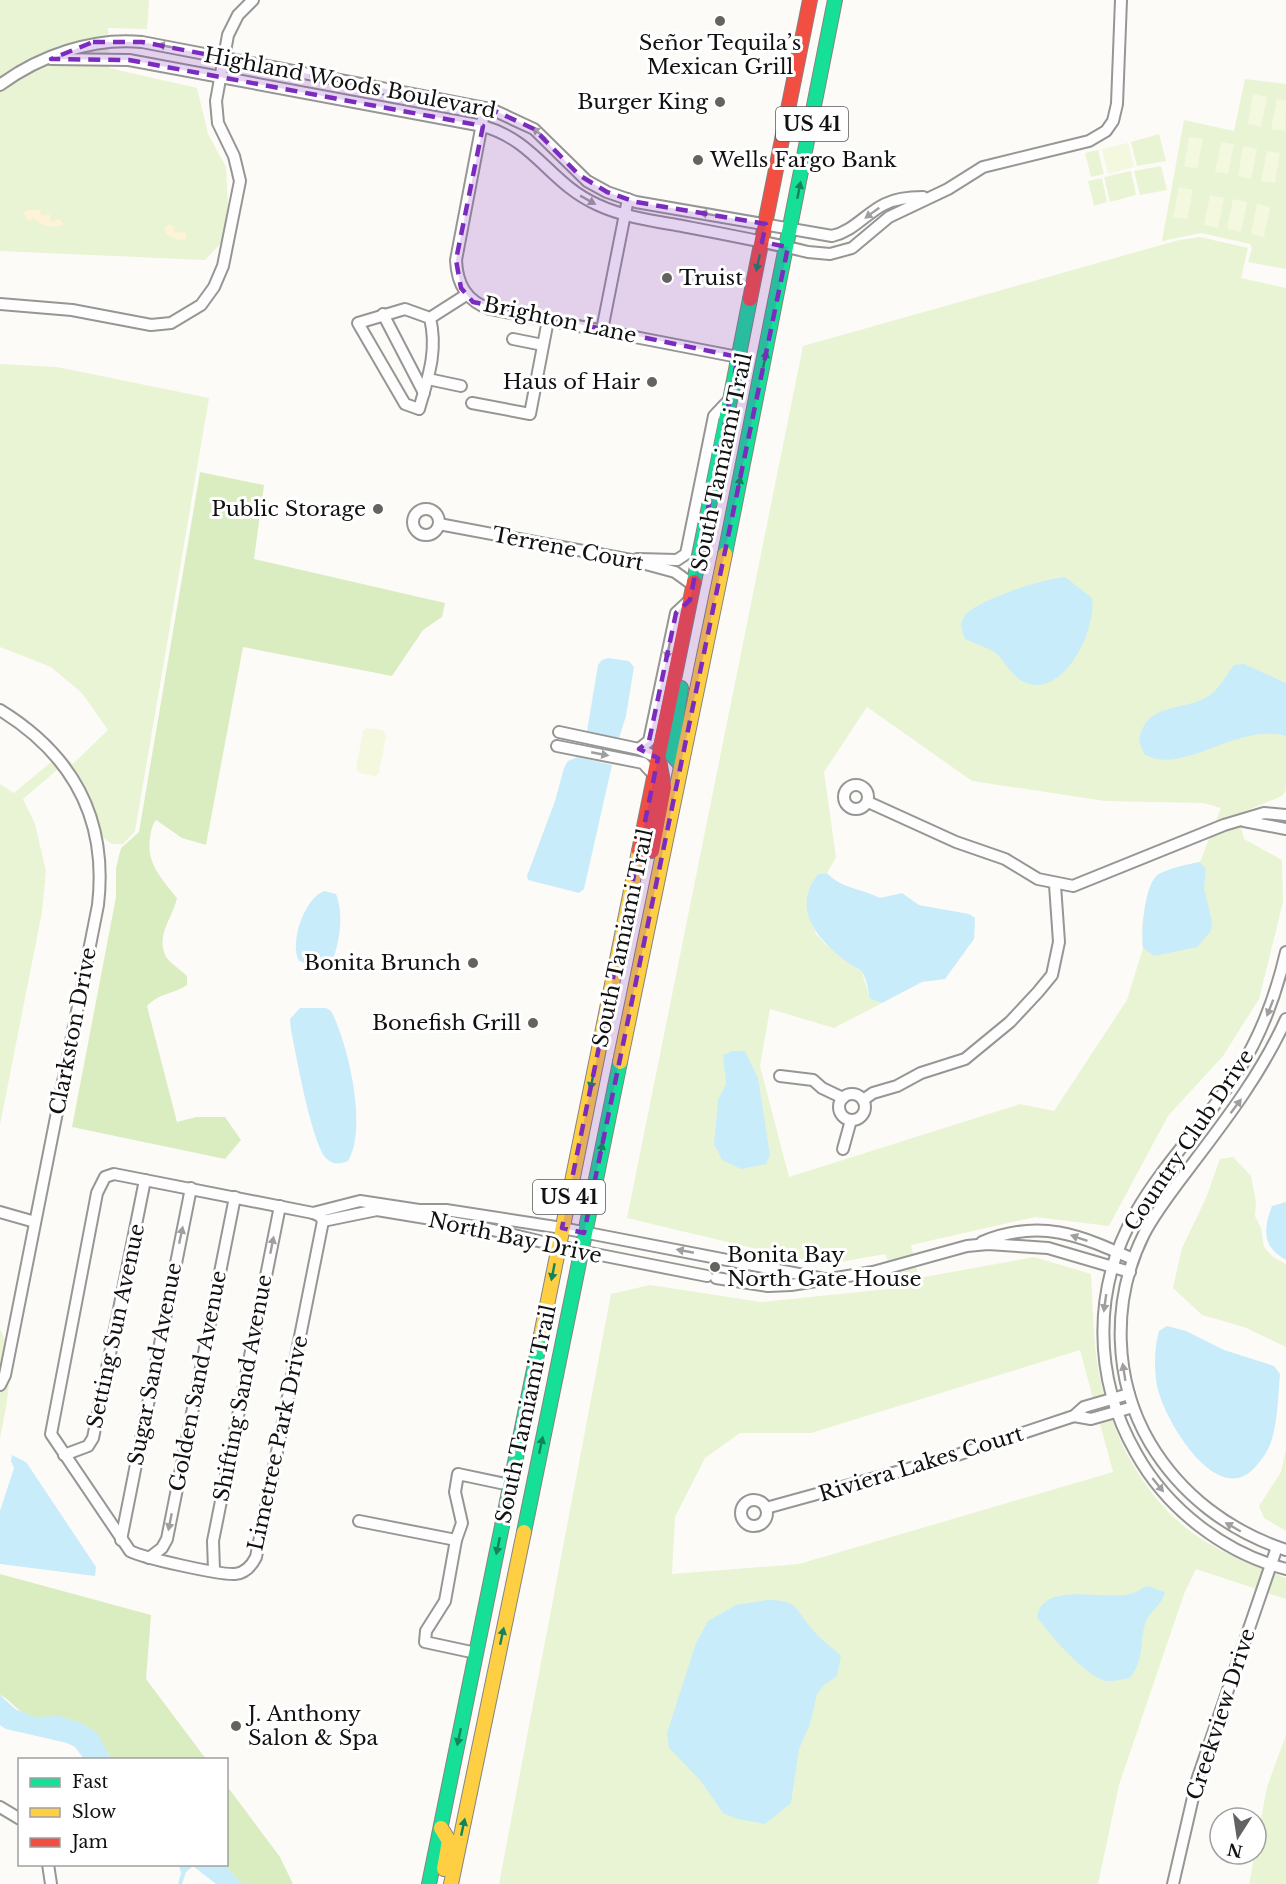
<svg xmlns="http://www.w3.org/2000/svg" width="1286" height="1884" viewBox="0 0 1286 1884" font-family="'Libre Baskerville',serif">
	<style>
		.green { fill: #e9f4d4; fill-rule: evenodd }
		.forest { fill: #daedc1 }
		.sand { fill: #fef3d7 }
		.pitch { fill: #f3f8df }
		.water { fill: #c9ecfb }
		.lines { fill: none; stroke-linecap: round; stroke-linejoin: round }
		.street-casing { stroke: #979695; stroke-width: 14 }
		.fast-casing { stroke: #858482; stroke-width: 16 }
		.slow-casing { stroke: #858482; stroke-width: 16 }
		.jam-casing { stroke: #858482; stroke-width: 16 }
		.street { stroke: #fffefe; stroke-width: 10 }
		.fast { stroke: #16e098; stroke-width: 14 }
		.slow { stroke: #ffcf43; stroke-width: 14 }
		.jam { stroke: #f24e42; stroke-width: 14 }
		.oneway { fill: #a09f9f }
		.oneway2 { fill: #14835b }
		.marked { fill: #7b2cbf; fill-opacity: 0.2; stroke: #7b2cbf; stroke-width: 4.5; stroke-dasharray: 12 8; stroke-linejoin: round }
		.poi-dot { fill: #646362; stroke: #fff; stroke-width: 2 }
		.labels { text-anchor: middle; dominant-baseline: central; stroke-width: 6; stroke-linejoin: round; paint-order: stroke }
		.shield { fill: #fff; stroke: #585858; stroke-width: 1.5 }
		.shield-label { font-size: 20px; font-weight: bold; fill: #111 }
		.poi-label { font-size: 21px; fill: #111; stroke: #fff; text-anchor: end }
		.street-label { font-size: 21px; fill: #111; stroke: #fff }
	</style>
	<rect width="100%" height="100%" fill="#fdfbf7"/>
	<g class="green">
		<path d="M 0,0 L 149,0 L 147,29 L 108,28 L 109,68 L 197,88 L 208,134 L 226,167 L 228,205 L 223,241 L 205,260 L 0,251 Z"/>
		<path d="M 1245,79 L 1286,84 L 1286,269 L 1248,262 L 1252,248 L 1250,244 L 1201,233 L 1162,241 L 1184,120 L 1234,131 Z"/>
		<path d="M 1159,134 L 1166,161 L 1137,166 L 1131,142 Z"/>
		<path d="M 1098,150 L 1104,174 L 1091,177 L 1085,153 Z"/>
		<path d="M 1161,166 L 1167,190 L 1140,195 L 1134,171 Z"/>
		<path d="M 1131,171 L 1136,195 L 1110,202 L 1104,177 Z"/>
		<path d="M 1102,178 L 1107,202 L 1094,206 L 1088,181 Z"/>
		<path d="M 1200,237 L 1248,248 L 1241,278 L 1286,288 L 1286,790 L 1282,796 L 1238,814 L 1244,839 L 1282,860 L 1283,902 L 1259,999 L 1223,1056 L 1168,1116 L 1109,1226 L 1035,1217 L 911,1245 L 919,1278 L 1034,1257 L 1091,1274 C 1093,1307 1093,1342 1099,1374 C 1111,1437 1148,1506 1203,1540 C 1229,1556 1257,1567 1286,1578 L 1286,1599 L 1196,1569 L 1184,1594 L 1119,1785 L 1098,1884 L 499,1884 L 611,1294 L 650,1285 L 761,1302 L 898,1288 L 885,1254 L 823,1265 L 627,1218 L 803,346 L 1179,240 ZM 867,707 L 972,781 L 1105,801 L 1203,803 L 1221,808 L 1200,862 L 1157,875 L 1151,885 L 1142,925 L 1143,948 L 1127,1000 L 1054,1111 L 1020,1104 L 789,1177 L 760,1066 L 770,1009 L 834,1028 L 882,1003 L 870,999 L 862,972 L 825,944 L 816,934 L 808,913 L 818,874 L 827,873 L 836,857 L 824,772 ZM 1080,1350 L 1113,1472 L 799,1564 L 672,1574 L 675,1517 L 705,1458 L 740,1433 L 811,1433 Z"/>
		<path d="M 0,364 L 57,367 L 209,398 L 135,831 L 123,844 L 112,844 L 102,837 L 96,812 L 78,773 L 69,783 L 58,769 L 23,799 L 35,824 L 46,871 L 42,912 L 0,1125 L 0,784 L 14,793 L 62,753 L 73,764 L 108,730 L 82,693 L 51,667 L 0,647 Z"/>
		<path d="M 1233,1157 L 1251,1176 L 1256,1202 L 1255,1216 L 1261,1228 L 1264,1247 L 1273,1257 L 1286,1264 L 1286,1347 L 1244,1327 L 1202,1315 L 1173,1288 L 1182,1248 L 1206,1198 L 1220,1159 Z"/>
		<path d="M 0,1329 C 17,1361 7,1404 0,1438 Z"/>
		<path d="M 1286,1449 L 1286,1531 L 1264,1518 L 1259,1506 L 1281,1472 Z"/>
		<path d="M 1286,1735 L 1286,1884 L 1249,1884 L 1267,1787 Z"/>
	</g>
	<g class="forest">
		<path d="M 200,472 L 264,485 L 254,559 L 445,603 L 442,617 L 423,630 L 392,676 L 243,647 L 206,845 L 182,838 L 156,820 C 152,825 151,831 150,838 C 146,863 162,879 177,898 C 173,918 155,935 166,957 C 170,963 181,970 187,976 L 187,985 C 172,995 161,992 147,1006 L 177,1122 L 196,1117 L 225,1117 L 241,1140 L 225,1159 L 72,1127 L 116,897 L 116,868 L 121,848 L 139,832 Z"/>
		<path d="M 0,1574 L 151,1615 L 146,1679 L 206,1759 L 111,1759 C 100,1736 82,1718 54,1717 C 48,1716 41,1719 35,1718 C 18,1714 12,1700 0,1695 Z"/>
		<path d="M 227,1786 L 280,1857 L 293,1884 L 242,1884 L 224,1865 L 226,1864 Z"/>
	</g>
	<g class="sand">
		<path d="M 27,210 L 40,210 L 41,216 L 49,214 L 51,222 L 59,219 L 64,224 C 56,229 40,227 34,218 L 28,221 L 24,213 Z"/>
		<path d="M 169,224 L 173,226 L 175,233 L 185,232 L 187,239 L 179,240 L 166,234 L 165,228 Z"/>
	</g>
	<g class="pitch">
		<path d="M 1253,94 L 1267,97 L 1261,127 L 1248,124 Z"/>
		<path d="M 1277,99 L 1286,101 L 1285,131 L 1271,129 Z"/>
		<path d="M 1189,137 L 1203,139 L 1197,169 L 1184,166 Z"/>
		<path d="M 1221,142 L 1234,144 L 1228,174 L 1215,172 Z"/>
		<path d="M 1128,143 L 1134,167 L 1108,174 L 1102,149 Z"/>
		<path d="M 1243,146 L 1257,149 L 1251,179 L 1238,176 Z"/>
		<path d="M 1267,151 L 1280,153 L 1275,183 L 1261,181 Z"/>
		<path d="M 1179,187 L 1193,190 L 1187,219 L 1173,217 Z"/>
		<path d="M 1210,195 L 1224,198 L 1218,228 L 1204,225 Z"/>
		<path d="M 1233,199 L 1247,202 L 1241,232 L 1227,229 Z"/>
		<path d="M 1257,204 L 1270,207 L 1264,237 L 1251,234 Z"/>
		<path d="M 367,728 L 383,730 L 386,736 L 379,773 L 375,776 L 360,773 L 356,769 L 363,731 Z"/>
	</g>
	<g class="water">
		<path d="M 1065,577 L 1092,598 C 1097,629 1064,700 1024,682 C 1010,676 1004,657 991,650 C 983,646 973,643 965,639 C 962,631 959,625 964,617 C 973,601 1046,578 1065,577 Z"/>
		<path d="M 608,658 L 629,661 L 634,667 L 626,716 L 619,738 L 587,731 L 598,665 L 602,660 Z"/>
		<path d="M 1244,664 L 1286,683 L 1286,736 C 1237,722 1182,777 1144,754 L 1139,741 C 1146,700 1184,713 1210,695 C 1220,688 1226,675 1234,665 Z"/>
		<path d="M 578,757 L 612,765 L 584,889 L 579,893 L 528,880 L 527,876 L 555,801 L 564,768 L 568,761 Z"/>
		<path d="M 1200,862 L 1206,869 L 1204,888 L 1212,921 L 1211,931 L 1197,947 L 1154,956 L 1143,948 C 1141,932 1144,883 1159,874 C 1170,868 1188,864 1200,862 Z"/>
		<path d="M 827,873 C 840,888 863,889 880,898 L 902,893 L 919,905 L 969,914 L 975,918 L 974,939 L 945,979 L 922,982 L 882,1003 L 870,999 C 868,991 867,979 862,972 C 859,968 851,965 847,962 C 817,939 791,909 818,874 Z"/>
		<path d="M 324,891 L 336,894 C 344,913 340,944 331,963 L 315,966 L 299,961 C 289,943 304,899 324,891 Z"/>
		<path d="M 300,1008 L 326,1008 L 331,1011 C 348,1043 368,1128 348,1161 C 341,1164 333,1165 327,1159 C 312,1146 296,1054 291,1030 L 290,1019 Z"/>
		<path d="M 732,1051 L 745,1051 L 758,1078 L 770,1155 L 766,1164 L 741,1169 L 722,1160 L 714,1144 L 718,1100 L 726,1084 L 723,1055 Z"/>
		<path d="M 1286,1202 L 1286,1260 C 1262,1247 1263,1229 1272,1206 Z"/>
		<path d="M 1167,1326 L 1186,1331 L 1224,1350 L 1274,1366 L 1280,1374 C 1278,1396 1278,1421 1271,1442 C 1268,1451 1263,1458 1257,1465 C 1219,1513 1164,1420 1157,1386 C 1154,1369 1154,1348 1159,1331 Z"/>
		<path d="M 12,1455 L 26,1462 L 96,1567 L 95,1576 L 0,1564 L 0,1511 L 14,1468 L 11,1461 Z"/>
		<path d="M 1147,1586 L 1165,1592 C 1162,1606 1149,1611 1145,1624 C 1139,1645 1145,1658 1130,1678 C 1123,1679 1113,1682 1106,1681 C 1086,1677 1048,1633 1037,1617 C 1043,1580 1104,1601 1130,1594 C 1136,1593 1141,1588 1147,1586 Z"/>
		<path d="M 767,1600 C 798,1600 795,1609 812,1629 C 820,1639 831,1647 841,1655 L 837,1676 L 824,1685 L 817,1694 L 810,1724 L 799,1749 L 791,1803 L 765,1824 L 738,1819 L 723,1813 L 700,1780 L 669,1748 L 667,1733 L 696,1643 L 708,1621 L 736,1605 Z"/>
		<path d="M 0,1695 L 15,1709 L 35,1717 L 59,1716 L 84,1724 L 98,1734 L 111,1759 L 84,1759 L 75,1747 L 67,1743 L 6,1729 L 0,1725 Z"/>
		<path d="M 179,1865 L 224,1865 L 242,1884 L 216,1884 L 193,1866 L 186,1872 L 182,1884 L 178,1884 L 181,1873 Z"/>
	</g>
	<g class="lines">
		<g class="street-casing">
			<g id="street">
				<path d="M 51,59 L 129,60 L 483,126 C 536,141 550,184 598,205 C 624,217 654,221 682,226 C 724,234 767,242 808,252 L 830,254 L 852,248 L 889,217 L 948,189 L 983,167 L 1089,141 L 1106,131 L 1113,121 L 1117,104 L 1121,0"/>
				<path d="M 0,85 C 39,56 93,37 142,42 L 491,109 L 534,129 L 587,181 L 607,192 L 636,202 L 832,236 C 854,231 866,213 885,204 C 897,198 910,197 923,197"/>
				<path d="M 485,108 L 456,260 C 457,284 466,301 490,309 L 738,357"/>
				<path d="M 0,304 L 72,310 L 151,325 L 171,323 L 201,305 L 214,287 L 223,266 L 240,181 L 234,156 L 218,123 L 216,101 L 228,35 L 238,15 L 253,0"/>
				<path d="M 383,314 L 424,393"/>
				<path d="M 430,318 C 438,351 428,378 419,409 L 405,404 L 358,323 L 405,309 L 430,318 L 466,295"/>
				<path d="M 602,330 L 628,199"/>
				<path d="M 513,339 L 543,345"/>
				<path d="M 428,379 L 461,386"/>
				<path d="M 472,403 L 530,414 L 548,320"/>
				<circle cx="426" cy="522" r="13"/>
				<path d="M 439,524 L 631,560 L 675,572 L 693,585"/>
				<path d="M 637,559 L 677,560 L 686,554 L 714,416 L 730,399"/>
				<path d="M 0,710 C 73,755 108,819 98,905 L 5,1375 L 0,1385"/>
				<path d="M 559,732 L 639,749 L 658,758"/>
				<path d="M 557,746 L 643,763 L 654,775"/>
				<path d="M 639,749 L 649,741 L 676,613 L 690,600"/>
				<circle cx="856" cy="797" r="12"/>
				<path d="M 868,802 L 956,842 L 1005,859 L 1038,879 L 1073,886 L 1224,825 L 1264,813 L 1286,815"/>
				<path d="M 1244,821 L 1286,829"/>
				<path d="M 1286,952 C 1276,995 1261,1036 1237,1073 C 1207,1121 1164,1163 1136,1212 C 1092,1288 1093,1378 1136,1453 C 1167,1509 1224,1553 1286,1569"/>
				<path d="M 1286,1019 C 1262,1072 1228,1117 1193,1163 C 1176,1186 1157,1209 1144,1234 C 1111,1300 1113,1380 1150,1443 C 1181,1495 1229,1531 1286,1550"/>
				<path d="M 780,1076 L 813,1080 L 822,1088 L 843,1098"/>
				<circle cx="852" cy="1107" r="13"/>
				<path d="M 863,1100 L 873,1093 L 897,1086 L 921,1073 L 965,1059 L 1010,1022 L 1038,992 L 1052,975 L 1059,942 L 1055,885"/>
				<path d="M 843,1149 L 851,1120"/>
				<path d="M 114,1174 L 313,1213 L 320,1216 L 323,1221 L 256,1557 C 252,1565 246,1573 235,1574 C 220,1575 143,1558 130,1551 L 51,1434 L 97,1193 L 105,1177 Z"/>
				<path d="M 0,1212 L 35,1222"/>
				<path d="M 313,1213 L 360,1201 L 419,1210 L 446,1210 L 562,1228 L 825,1279"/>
				<path d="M 323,1221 L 377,1210 L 480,1227 L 580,1251 L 707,1276"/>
				<path d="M 982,1242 C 1040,1218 1079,1235 1133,1259"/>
				<path d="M 716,1278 L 768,1286 L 791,1285 L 873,1272 L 967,1246 L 988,1244 L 1048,1248 L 1130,1272"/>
				<path d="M 1074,1416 L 1091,1419 L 1133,1407"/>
				<path d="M 64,1455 L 88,1446 L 93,1438 L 145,1180"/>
				<circle cx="754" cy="1513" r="13"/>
				<path d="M 766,1508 L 951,1457 L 1074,1416 L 1084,1407 L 1129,1394"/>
				<path d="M 359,1521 L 456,1540"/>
				<path d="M 121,1540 L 191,1188"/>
				<path d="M 149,1558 L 162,1548 L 167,1539 L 235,1197"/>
				<path d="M 214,1570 L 213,1541 L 280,1206"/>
				<path d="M 476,1653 L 425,1642 L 426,1631 L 445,1601 L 456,1540 L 462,1523 L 455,1492 L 458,1474 L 510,1485"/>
				<path d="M 0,1807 L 20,1819"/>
				<path d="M 48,1864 L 51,1884"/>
				<path d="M 1173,1884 L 1197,1780 L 1277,1547"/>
			</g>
		</g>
		<g class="fast-casing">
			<g id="fast">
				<path d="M 725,554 L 835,0"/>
				<path d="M 694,582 L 750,299"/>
				<path d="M 680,764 L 672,755 L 672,746 L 681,688"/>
				<path d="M 524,1532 L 620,1062"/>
				<path d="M 429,1884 L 541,1335"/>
			</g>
		</g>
		<g class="slow-casing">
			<g id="slow">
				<path d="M 620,1062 L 725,554"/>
				<path d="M 541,1335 L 639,851"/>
				<path d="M 441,1828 L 449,1841 L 444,1869"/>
				<path d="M 451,1884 L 524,1532"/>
			</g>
		</g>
		<g class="jam-casing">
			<g id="jam">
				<path d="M 750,299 L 810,0"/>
				<path d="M 639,851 L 694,582"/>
				<path d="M 652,851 L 664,787 L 659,760"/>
			</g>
		</g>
		<use href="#street" class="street"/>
		<use href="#fast" class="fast"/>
		<use href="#slow" class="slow"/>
		<use href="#jam" class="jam"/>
	</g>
	<defs><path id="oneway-solid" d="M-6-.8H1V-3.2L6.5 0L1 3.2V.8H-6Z" transform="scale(1.5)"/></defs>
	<g class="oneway">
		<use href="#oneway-solid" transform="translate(166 46) rotate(-169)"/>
		<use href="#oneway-solid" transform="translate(539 133) rotate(-141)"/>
		<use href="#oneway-solid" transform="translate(588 200) rotate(29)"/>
		<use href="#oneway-solid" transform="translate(872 213) rotate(144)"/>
		<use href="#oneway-solid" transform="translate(708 214) rotate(-170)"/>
		<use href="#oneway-solid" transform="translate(668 651) rotate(102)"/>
		<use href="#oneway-solid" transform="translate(600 754) rotate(11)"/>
		<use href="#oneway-solid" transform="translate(1270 1008) rotate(111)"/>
		<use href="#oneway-solid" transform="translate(1236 1106) rotate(-53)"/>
		<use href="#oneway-solid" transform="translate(181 1235) rotate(-78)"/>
		<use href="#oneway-solid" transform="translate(1079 1238) rotate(-161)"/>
		<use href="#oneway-solid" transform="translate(272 1245) rotate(-79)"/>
		<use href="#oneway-solid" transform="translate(685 1251) rotate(-169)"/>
		<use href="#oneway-solid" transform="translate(1105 1303) rotate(98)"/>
		<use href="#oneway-solid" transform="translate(1124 1372) rotate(-99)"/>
		<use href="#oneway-solid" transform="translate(1158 1485) rotate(51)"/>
		<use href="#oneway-solid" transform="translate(170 1522) rotate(101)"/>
		<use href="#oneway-solid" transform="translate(1233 1527) rotate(-150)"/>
	</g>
	<g class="oneway2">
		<use href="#oneway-solid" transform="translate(799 190) rotate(-79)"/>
		<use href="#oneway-solid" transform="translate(758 263) rotate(102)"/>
		<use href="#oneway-solid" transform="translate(765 359) rotate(-78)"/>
		<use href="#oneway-solid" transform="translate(739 485) rotate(-78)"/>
		<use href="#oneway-solid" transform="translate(592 1081) rotate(102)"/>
		<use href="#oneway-solid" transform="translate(601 1151) rotate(-78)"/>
		<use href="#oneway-solid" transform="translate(553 1272) rotate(101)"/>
		<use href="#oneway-solid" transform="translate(541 1445) rotate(-78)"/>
		<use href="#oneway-solid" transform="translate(498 1546) rotate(102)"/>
		<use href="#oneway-solid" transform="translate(502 1636) rotate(-78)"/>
		<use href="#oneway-solid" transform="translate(459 1737) rotate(102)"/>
		<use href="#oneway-solid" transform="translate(463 1827) rotate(-78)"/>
	</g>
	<path class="marked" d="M 93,42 L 142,42 L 491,109 L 534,129 L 579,175 L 607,192 L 636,202 L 766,224 L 762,242 L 788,247 L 584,1233 L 562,1228 L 658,758 L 639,749 L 649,741 L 676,613 L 690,600 L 738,357 L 473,302 L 461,288 L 456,260 L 483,126 L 129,60 L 51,59 Z"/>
	<g class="poi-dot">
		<circle cx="720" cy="21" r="6"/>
		<circle cx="720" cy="102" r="6"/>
		<circle cx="698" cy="160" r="6"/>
		<circle cx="667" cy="278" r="6"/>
		<circle cx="652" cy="382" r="6"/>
		<circle cx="378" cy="509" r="6"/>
		<circle cx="473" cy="963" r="6"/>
		<circle cx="533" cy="1023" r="6"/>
		<circle cx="715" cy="1267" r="6"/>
		<circle cx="236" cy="1726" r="6"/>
	</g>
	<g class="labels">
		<g class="shield">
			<rect x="776" y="107" width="72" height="34" rx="4.5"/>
			<rect x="533" y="1180" width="72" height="34" rx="4.5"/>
		</g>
		<g class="shield-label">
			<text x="812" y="124">US 41</text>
			<text x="569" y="1197">US 41</text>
		</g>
		<g class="poi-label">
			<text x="720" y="43" text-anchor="middle">Señor Tequila’s<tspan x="720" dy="24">Mexican Grill</tspan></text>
			<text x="708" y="102">Burger King</text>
			<text x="710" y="160" text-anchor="start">Wells Fargo Bank</text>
			<text x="679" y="278" text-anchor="start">Truist</text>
			<text x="640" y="382">Haus of Hair</text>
			<text x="366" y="509">Public Storage</text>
			<text x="461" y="963">Bonita Brunch</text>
			<text x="521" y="1023">Bonefish Grill</text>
			<text x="727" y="1255" text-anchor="start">Bonita Bay<tspan x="727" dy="24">North Gate House</tspan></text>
			<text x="248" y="1714" text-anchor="start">J. Anthony<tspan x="248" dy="24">Salon &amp; Spa</tspan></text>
		</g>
		<g class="street-label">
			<text transform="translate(350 83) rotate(11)">Highland Woods Boulevard</text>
			<text transform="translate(560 320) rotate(12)">Brighton Lane</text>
			<text transform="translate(722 462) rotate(-78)">South Tamiami Trail</text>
			<text transform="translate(568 549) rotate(11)">Terrene Court</text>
			<text transform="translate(623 938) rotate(-78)">South Tamiami Trail</text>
			<text transform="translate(73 1031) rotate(-79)">Clarkston Drive</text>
			<text transform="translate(1189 1140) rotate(-56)">Country Club Drive</text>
			<text transform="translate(515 1238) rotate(12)">North Bay Drive</text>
			<text transform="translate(116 1326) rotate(-78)">Setting Sun Avenue</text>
			<text transform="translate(155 1364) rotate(-79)">Sugar Sand Avenue</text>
			<text transform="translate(198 1381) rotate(-79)">Golden Sand Avenue</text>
			<text transform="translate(243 1388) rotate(-79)">Shifting Sand Avenue</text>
			<text transform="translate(526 1414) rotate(-78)">South Tamiami Trail</text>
			<text transform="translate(278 1443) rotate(-78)">Limetree Park Drive</text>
			<text transform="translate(921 1464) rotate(-17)">Riviera Lakes Court</text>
			<text transform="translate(1221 1714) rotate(-72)">Creekview Drive</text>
		</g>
	</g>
	<rect x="18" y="1758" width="210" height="108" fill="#ffffff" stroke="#a0a0a0" stroke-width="1.5"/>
	<rect x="30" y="1778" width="30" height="9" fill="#16e098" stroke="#a0a0a0" stroke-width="1.5"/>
	<text x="72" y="1788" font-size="18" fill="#111111">Fast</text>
	<rect x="30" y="1808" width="30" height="9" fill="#ffcf43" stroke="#a0a0a0" stroke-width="1.5"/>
	<text x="72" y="1818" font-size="18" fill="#111111">Slow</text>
	<rect x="30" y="1838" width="30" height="9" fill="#f24e42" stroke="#a0a0a0" stroke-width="1.5"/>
	<text x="72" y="1848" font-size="18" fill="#111111">Jam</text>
	<g transform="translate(1238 1836) rotate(192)"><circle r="28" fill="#ffffff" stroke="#a0a0a0" stroke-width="1.5"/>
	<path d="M0-4.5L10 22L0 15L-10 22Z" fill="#646362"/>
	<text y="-9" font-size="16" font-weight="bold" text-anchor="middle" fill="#111111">N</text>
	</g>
</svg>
